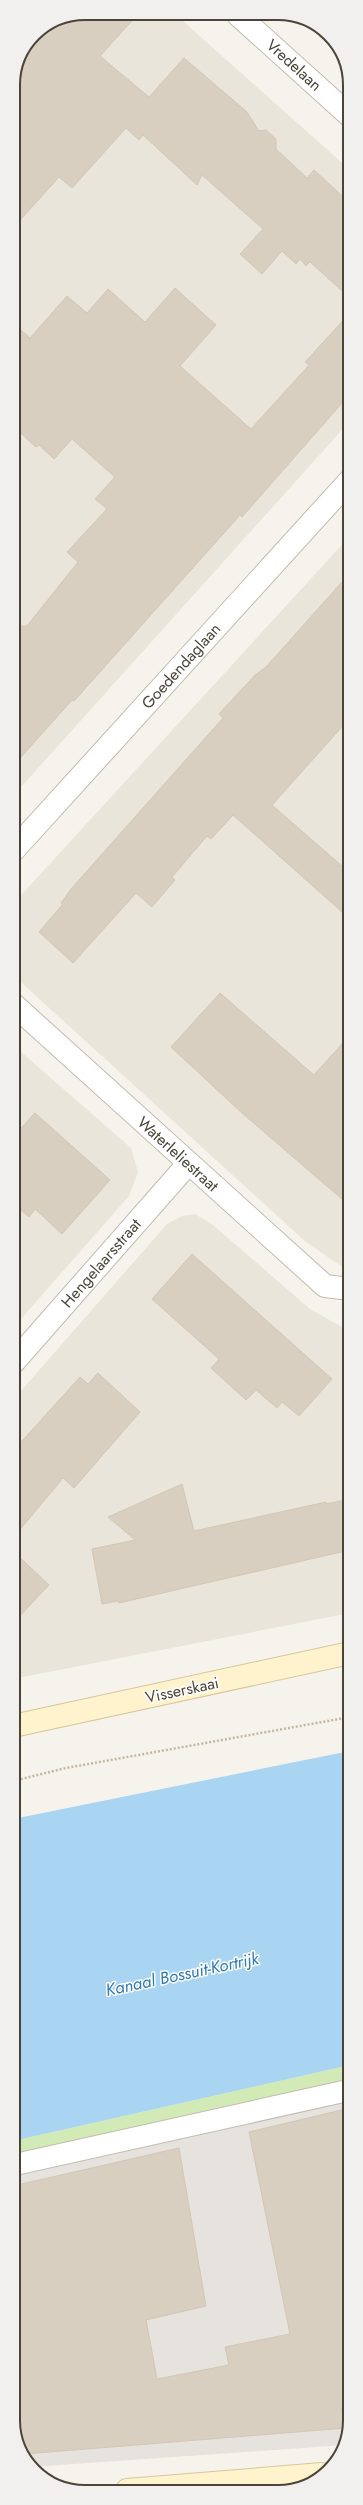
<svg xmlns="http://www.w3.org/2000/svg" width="363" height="2505" viewBox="0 0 363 2505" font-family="Jost,sans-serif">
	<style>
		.residential { fill: #eae5da }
		.industrial { fill: #e6e2dd }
		.green { fill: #d2eab5 }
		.water { fill: #a9d4f2 }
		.building { fill: #d8cfc1; stroke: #d3c7b4 }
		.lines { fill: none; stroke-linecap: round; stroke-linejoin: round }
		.lane-casing { stroke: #c2bbae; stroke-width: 23 }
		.street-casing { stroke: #c2bbae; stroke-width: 24 }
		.secondary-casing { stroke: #d6c79b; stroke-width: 24 }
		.path { stroke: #c4b79f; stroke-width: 2.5; stroke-dasharray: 2 2; stroke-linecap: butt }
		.lane { stroke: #fff; stroke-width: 21 }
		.street { stroke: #fff; stroke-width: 22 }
		.secondary { stroke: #fff3cd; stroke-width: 22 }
		.labels { text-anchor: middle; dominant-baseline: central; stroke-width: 3; stroke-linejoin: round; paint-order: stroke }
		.street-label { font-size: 16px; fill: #4b4439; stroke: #fff }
		.water-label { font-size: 17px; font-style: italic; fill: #2e7ab2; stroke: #fff }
		.rim { fill: none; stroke: #4b4439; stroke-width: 2 }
	</style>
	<rect width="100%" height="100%" fill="#f6f3ec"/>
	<g class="residential">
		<path d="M 85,13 L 175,14 L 350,170 L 350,421 L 13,796 L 13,84 L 19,57 L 34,34 L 57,18 Z"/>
		<path d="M 297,15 L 332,38 L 339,53 Z"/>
		<path d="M 350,536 L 350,1265 L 341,1266 L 306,1242 L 13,975 L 13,904 Z"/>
		<path d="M 13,1045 L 131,1148 L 138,1172 L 129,1196 L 13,1328 Z"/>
		<path d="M 195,1214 L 213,1225 L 310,1309 L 342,1327 L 350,1327 L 350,1613 L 13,1679 L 13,1400 L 167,1224 L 182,1216 Z"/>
	</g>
	<path class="industrial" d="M 350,2101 L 350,2421 L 345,2445 L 31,2467 L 13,2425 L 13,2177 Z"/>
	<path class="green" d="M 350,2065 L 350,2081 L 13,2156 L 13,2141 Z"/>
	<path class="water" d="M 350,1751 L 350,2065 L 13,2141 L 13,1819 Z"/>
	<g class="building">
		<path d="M 85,13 L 138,14 L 100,56 L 149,97 L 184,58 L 247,112 L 259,131 L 266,130 L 276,139 L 276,149 L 307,178 L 314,170 L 350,203 L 350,298 L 310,262 L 306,266 L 300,259 L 296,264 L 282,251 L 262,274 L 240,254 L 263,229 L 202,175 L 197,185 L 143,135 L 139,140 L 126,128 L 72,188 L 59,177 L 13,228 L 13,84 L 19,57 L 34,34 L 57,18 Z"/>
		<path d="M 175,288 L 216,325 L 180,366 L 251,429 L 309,365 L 305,362 L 350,313 L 350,394 L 242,517 L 240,515 L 74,701 L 72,700 L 13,766 L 13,626 L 27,626 L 78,562 L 67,552 L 107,509 L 95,499 L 115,477 L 72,439 L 54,459 L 39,445 L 36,447 L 13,426 L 13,323 L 30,338 L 67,296 L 87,313 L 108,289 L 145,322 Z"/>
		<path d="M 350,573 L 350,718 L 272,805 L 350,873 L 350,919 L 233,815 L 211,839 L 207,836 L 172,877 L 175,880 L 152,907 L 136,893 L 73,963 L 39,932 L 63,904 L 61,903 L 71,889 L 223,718 L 219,714 L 255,675 L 266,667 Z"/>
		<path d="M 220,993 L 314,1075 L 350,1035 L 350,1206 L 242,1113 L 171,1047 Z"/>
		<path d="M 35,1113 L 110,1180 L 62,1234 L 35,1209 L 29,1217 L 13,1203 L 13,1137 Z"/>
		<path d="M 192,1254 L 332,1379 L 299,1416 L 282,1402 L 277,1408 L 256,1390 L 246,1400 L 211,1368 L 219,1359 L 152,1299 Z"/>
		<path d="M 98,1373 L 140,1412 L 74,1488 L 63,1478 L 13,1538 L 13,1451 L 80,1377 L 88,1384 Z"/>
		<path d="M 182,1484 L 194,1531 L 326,1502 L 326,1504 L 350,1499 L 350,1550 L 119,1603 L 118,1601 L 102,1604 L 92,1549 L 135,1540 L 108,1517 Z"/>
		<path d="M 13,1551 L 49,1585 L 13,1623 Z"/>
		<path d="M 350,2108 L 350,2343 L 343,2342 L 350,2378 L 350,2405 L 341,2407 L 346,2428 L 25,2454 L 13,2425 L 13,2186 L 179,2148 L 206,2306 L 146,2320 L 157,2379 L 229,2365 L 225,2347 L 290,2334 L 249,2132 Z"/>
	</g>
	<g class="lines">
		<g class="lane-casing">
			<path id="lane" d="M 13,2165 L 350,2090"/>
		</g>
		<g class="street-casing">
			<g id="street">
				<path d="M 238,15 L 350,116"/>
				<path d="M 13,851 L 350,480"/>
				<path d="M 13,1004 L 325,1286 L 350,1289"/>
				<path d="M 13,1363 L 188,1164"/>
			</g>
		</g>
		<g class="secondary-casing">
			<g id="secondary">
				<path d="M 13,1726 L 350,1653"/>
				<path d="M 127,2490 L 322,2474"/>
			</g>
		</g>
		<path class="path" d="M 13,1781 L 66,1768 L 350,1717"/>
		<use href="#lane" class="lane"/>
		<use href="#street" class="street"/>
		<use href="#secondary" class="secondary"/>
	</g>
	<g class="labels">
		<g class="street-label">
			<text transform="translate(294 65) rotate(42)">Vredelaan</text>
			<text transform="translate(181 666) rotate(-48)">Goedendaglaan</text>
			<text transform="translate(178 1154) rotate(42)">Waterleliestraat</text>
			<text transform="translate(101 1263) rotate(-49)">Hengelaarsstraat</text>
			<text transform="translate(182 1690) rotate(-12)">Visserskaai</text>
		</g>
		<g class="water-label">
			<text transform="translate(182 1974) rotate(-12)">Kanaal Bossuit-Kortrijk</text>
		</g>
	</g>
	<path d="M0 0H363V2505H0ZM85 20H278A65 65 0 0 1 343 85V2420A65 65 0 0 1 278 2485H85A65 65 0 0 1 20 2420V85A65 65 0 0 1 85 20Z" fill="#f1f0ef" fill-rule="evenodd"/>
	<path class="rim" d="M85 20H278A65 65 0 0 1 343 85V2420A65 65 0 0 1 278 2485H85A65 65 0 0 1 20 2420V85A65 65 0 0 1 85 20Z"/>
</svg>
